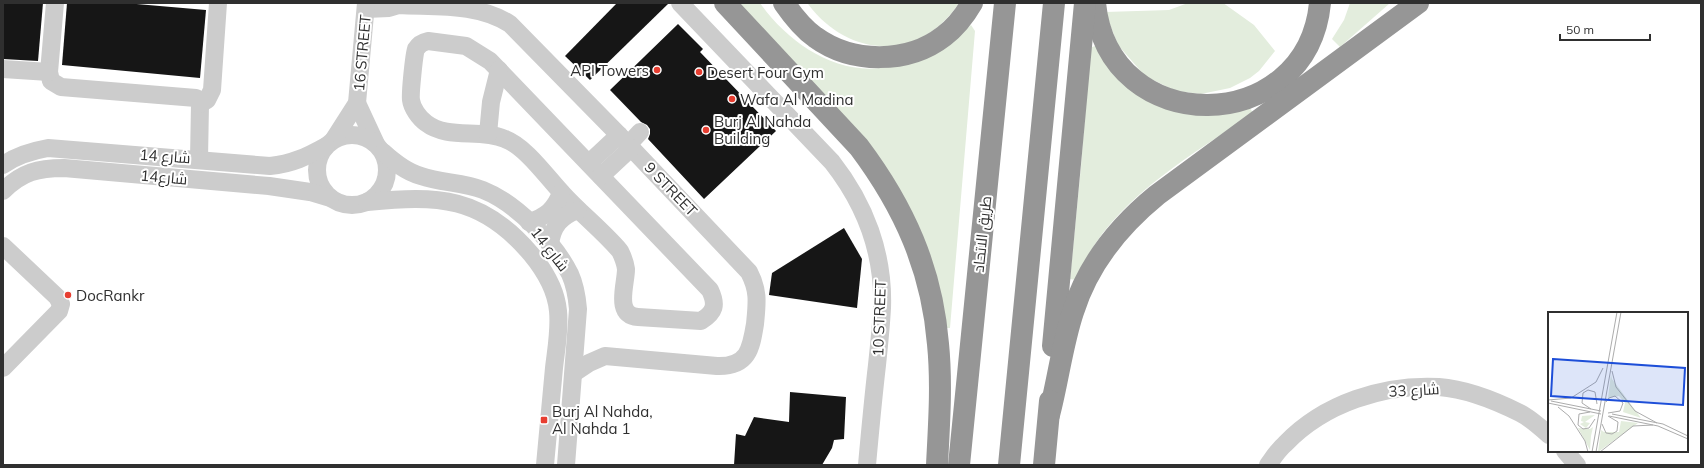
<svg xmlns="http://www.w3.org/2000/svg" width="1704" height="468" viewBox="0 0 1704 468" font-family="Mulish,Cairo,sans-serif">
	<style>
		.green { fill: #e3eddd }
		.building { fill: #161616 }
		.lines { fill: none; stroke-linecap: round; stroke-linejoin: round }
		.minor { stroke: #ccc; stroke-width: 18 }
		.highway { stroke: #969696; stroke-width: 22 }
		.poi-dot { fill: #e73e31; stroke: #fff; stroke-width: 1.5 }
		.labels { text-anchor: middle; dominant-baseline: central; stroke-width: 4; stroke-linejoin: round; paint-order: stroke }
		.street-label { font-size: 15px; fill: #2f2f2f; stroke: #fff }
		.poi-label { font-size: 15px; fill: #2f2f2f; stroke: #fff; text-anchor: start }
		.inset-road { fill: none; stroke: #acacac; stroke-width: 1 }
		.view { fill: #1d4ed8; fill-opacity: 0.15; stroke: #1d4ed8; stroke-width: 2 }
		.inset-edge { fill: none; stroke: #2f2f2f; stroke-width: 2 }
	</style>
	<rect width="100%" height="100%" fill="#fff"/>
	<g class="green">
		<path d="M 736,3 L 760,3 C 787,42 837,77 887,67 C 900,65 914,56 926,50 C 943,43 958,37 971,25 L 975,31 L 950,328 L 945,328 C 935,283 928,242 906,201 Z"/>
		<path d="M 959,3 C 920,62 849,59 808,4 Z"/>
		<path d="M 1188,3 L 1223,3 L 1226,5 L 1254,25 L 1275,51 L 1259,71 L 1250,78 L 1230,88 L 1201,94 L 1176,91 L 1145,76 L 1118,45 L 1105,12 L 1169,10 Z"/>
		<path d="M 1350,3 L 1390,3 L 1340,47 L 1332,39 L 1344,20 Z"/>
		<path d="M 1095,46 L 1097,46 C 1108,60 1121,81 1134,91 C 1167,119 1211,117 1250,108 L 1253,113 C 1187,159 1107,202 1076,280 L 1070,279 L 1081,166 L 1090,51 L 1092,47 Z"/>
	</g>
	<g class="building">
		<path d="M 3,3 L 43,3 L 38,61 L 3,59 Z"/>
		<path d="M 67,3 L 125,3 L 206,10 L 200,78 L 62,65 Z"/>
		<path d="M 617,3 L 669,3 L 590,80 L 565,56 Z"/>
		<path d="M 678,24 L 703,49 L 700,52 L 776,131 L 704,199 L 648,139 L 650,134 L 650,129 L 647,125 L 641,122 L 610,90 Z"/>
		<path d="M 844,228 L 862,259 L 857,308 L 769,295 L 772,273 Z"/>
		<path d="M 790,392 L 846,397 L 844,439 L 834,440 L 832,448 L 822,465 L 734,465 L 736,434 L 745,436 L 754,417 L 789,422 Z"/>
	</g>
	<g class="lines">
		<g class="minor">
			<path d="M 55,3 L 49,72 L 51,81 L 61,87 L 196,98 L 200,104 L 199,159"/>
			<path d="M 680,3 L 832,162 C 865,204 884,254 882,308 C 881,327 879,346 877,365 C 873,399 870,432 867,465"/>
			<path d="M 366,9 L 389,8 L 399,5 C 436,7 478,3 510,24 L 619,135 L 749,272 C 759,291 757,303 755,324 C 751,349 748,367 717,366 L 605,356 L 589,363 L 574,373"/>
			<path d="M 428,41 L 466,46 L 490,61 L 710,290 C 717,305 715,312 701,321 L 638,317 C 614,315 626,285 626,269 C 625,262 623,257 620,251 C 602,230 580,213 562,193 C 546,176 526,147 505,139 C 480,128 448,140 426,123 C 419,118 412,108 411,100 C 410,94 414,55 416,49 C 419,44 423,42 428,41 Z"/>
			<path d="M 3,69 L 49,72"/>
			<path d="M 357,103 L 376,144"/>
			<path d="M 200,104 L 207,100 L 212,90 L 218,3"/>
			<path d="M 488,134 L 491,102 L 499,70"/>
			<circle cx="352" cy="170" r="35"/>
			<path d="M 334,139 L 357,103 L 366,3"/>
			<path d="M 628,145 L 640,132"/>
			<path d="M 383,152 C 394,162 406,172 421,176 C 441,183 463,182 483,190 C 516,203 554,242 570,274 C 575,285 577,297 578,309 L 566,465"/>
			<path d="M 589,163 L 619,135"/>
			<path d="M 3,165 C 17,155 31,151 48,148 L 270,166 C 292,164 308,156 326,146"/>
			<path d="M 601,176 L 631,148"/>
			<path d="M 3,191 C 22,172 38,168 64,168 L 269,186 L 310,192 L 330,198"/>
			<path d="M 367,202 C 438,195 482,196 531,254 C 545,271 556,289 558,311 C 560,330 556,350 554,368 C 551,401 548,433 545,465"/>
			<path d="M 529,222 C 546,217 555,209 561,193"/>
			<path d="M 550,245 C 552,226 561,216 578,210"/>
			<path d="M 3,246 L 57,297 L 61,304 L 59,311 L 3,368"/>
			<path d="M 1565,451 L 1577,465"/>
			<path d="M 1268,465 C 1273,458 1278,450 1285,444 C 1324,403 1384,384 1439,387 C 1466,389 1496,401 1520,413 C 1530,418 1540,427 1549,435"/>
		</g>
		<g class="highway">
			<path d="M 725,3 L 859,147 C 904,207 932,269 938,344 C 942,384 939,425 937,465"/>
			<path d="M 784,3 C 793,16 802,28 815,37 C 852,64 908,64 944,36 C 956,27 965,15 972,3"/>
			<path d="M 1095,3 C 1109,141 1307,137 1320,3"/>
			<path d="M 1053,346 L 1085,3"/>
			<path d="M 1049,415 C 1058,381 1062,345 1073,312 C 1088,264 1119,226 1157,195 L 1418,3"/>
			<path d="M 959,465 L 1005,3"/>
			<path d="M 1009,465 L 1054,3"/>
			<path d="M 1044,465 L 1050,401"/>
		</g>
	</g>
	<g class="poi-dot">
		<circle cx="657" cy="70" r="4"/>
		<circle cx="699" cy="72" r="4"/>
		<circle cx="732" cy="99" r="4"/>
		<circle cx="706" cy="130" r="4"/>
		<circle cx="68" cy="295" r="4"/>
		<rect x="540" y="416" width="8" height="8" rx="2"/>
	</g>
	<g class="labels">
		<g class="street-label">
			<text transform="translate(362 53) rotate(-85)">16 STREET</text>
			<text transform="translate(165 156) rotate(4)">شارع 14</text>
			<text transform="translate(164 177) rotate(5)">شارع14</text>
			<text transform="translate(671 189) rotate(46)">9 STREET</text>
			<text transform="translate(982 234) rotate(-84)">طريق الاتحاد</text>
			<text transform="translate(550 249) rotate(52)">شارع 14</text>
			<text transform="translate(879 318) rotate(-88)">10 STREET</text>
			<text transform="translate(1414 390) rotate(-3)">شارع 33</text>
		</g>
		<g class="poi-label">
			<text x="649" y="70" text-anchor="end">API Towers</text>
			<text x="707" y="72">Desert Four Gym</text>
			<text x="740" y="99">Wafa Al Madina</text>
			<text x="714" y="121">Burj Al Nahda<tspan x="714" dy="17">Building</tspan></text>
			<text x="76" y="295">DocRankr</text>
			<text x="552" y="411">Burj Al Nahda,<tspan x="552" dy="17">Al Nahda 1</tspan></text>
		</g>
	</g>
	<g transform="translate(1548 312)">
		<rect width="140" height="140" fill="#fff"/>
		<path d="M 63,62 L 64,67 L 93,106 L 75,100 L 77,91 L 71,84 L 60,86 ZM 47,103 L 37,110 L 42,111 L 38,116 L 32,112 L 36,110 L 33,109 L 34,104 ZM 73,109 L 90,111 L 50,140 L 53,118 L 56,120 L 71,120 ZM 45,115 L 43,124 L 42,138 L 30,116 L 42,117 Z" fill="#e3eddd"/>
		<path class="inset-road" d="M 64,59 L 68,75 L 87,99 L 109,111M 0,88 L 23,86 L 48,70 L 55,56M 3,89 L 53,99M 58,90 L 61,86 L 67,84 L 75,91 L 72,99 L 60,101M 0,91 L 53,102M 10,95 L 21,104 L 37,129 L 40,140M 43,97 L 34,91 L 35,81 L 40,78 L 47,80 L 49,92M 42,100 L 31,102 L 30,113 L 35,117 L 41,116 L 47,107M 64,102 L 115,112 L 140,124M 61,104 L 110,114 L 140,127M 54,112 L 58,121 L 64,122 L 69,119 L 70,110 L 60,104M 44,140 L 69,0M 48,140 L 73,0M 52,140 L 85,114 L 105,113"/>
		<path class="view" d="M 5,47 L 137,56 L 135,93 L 3,84 Z"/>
		<rect width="140" height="140" class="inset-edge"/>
	</g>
	<rect width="1704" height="468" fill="none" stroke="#2f2f2f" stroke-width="8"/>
	<path d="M1560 34v6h90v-6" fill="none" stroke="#2f2f2f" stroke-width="2"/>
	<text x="1566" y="34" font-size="12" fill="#2f2f2f" stroke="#ffffff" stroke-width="3" paint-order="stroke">50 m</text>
</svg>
